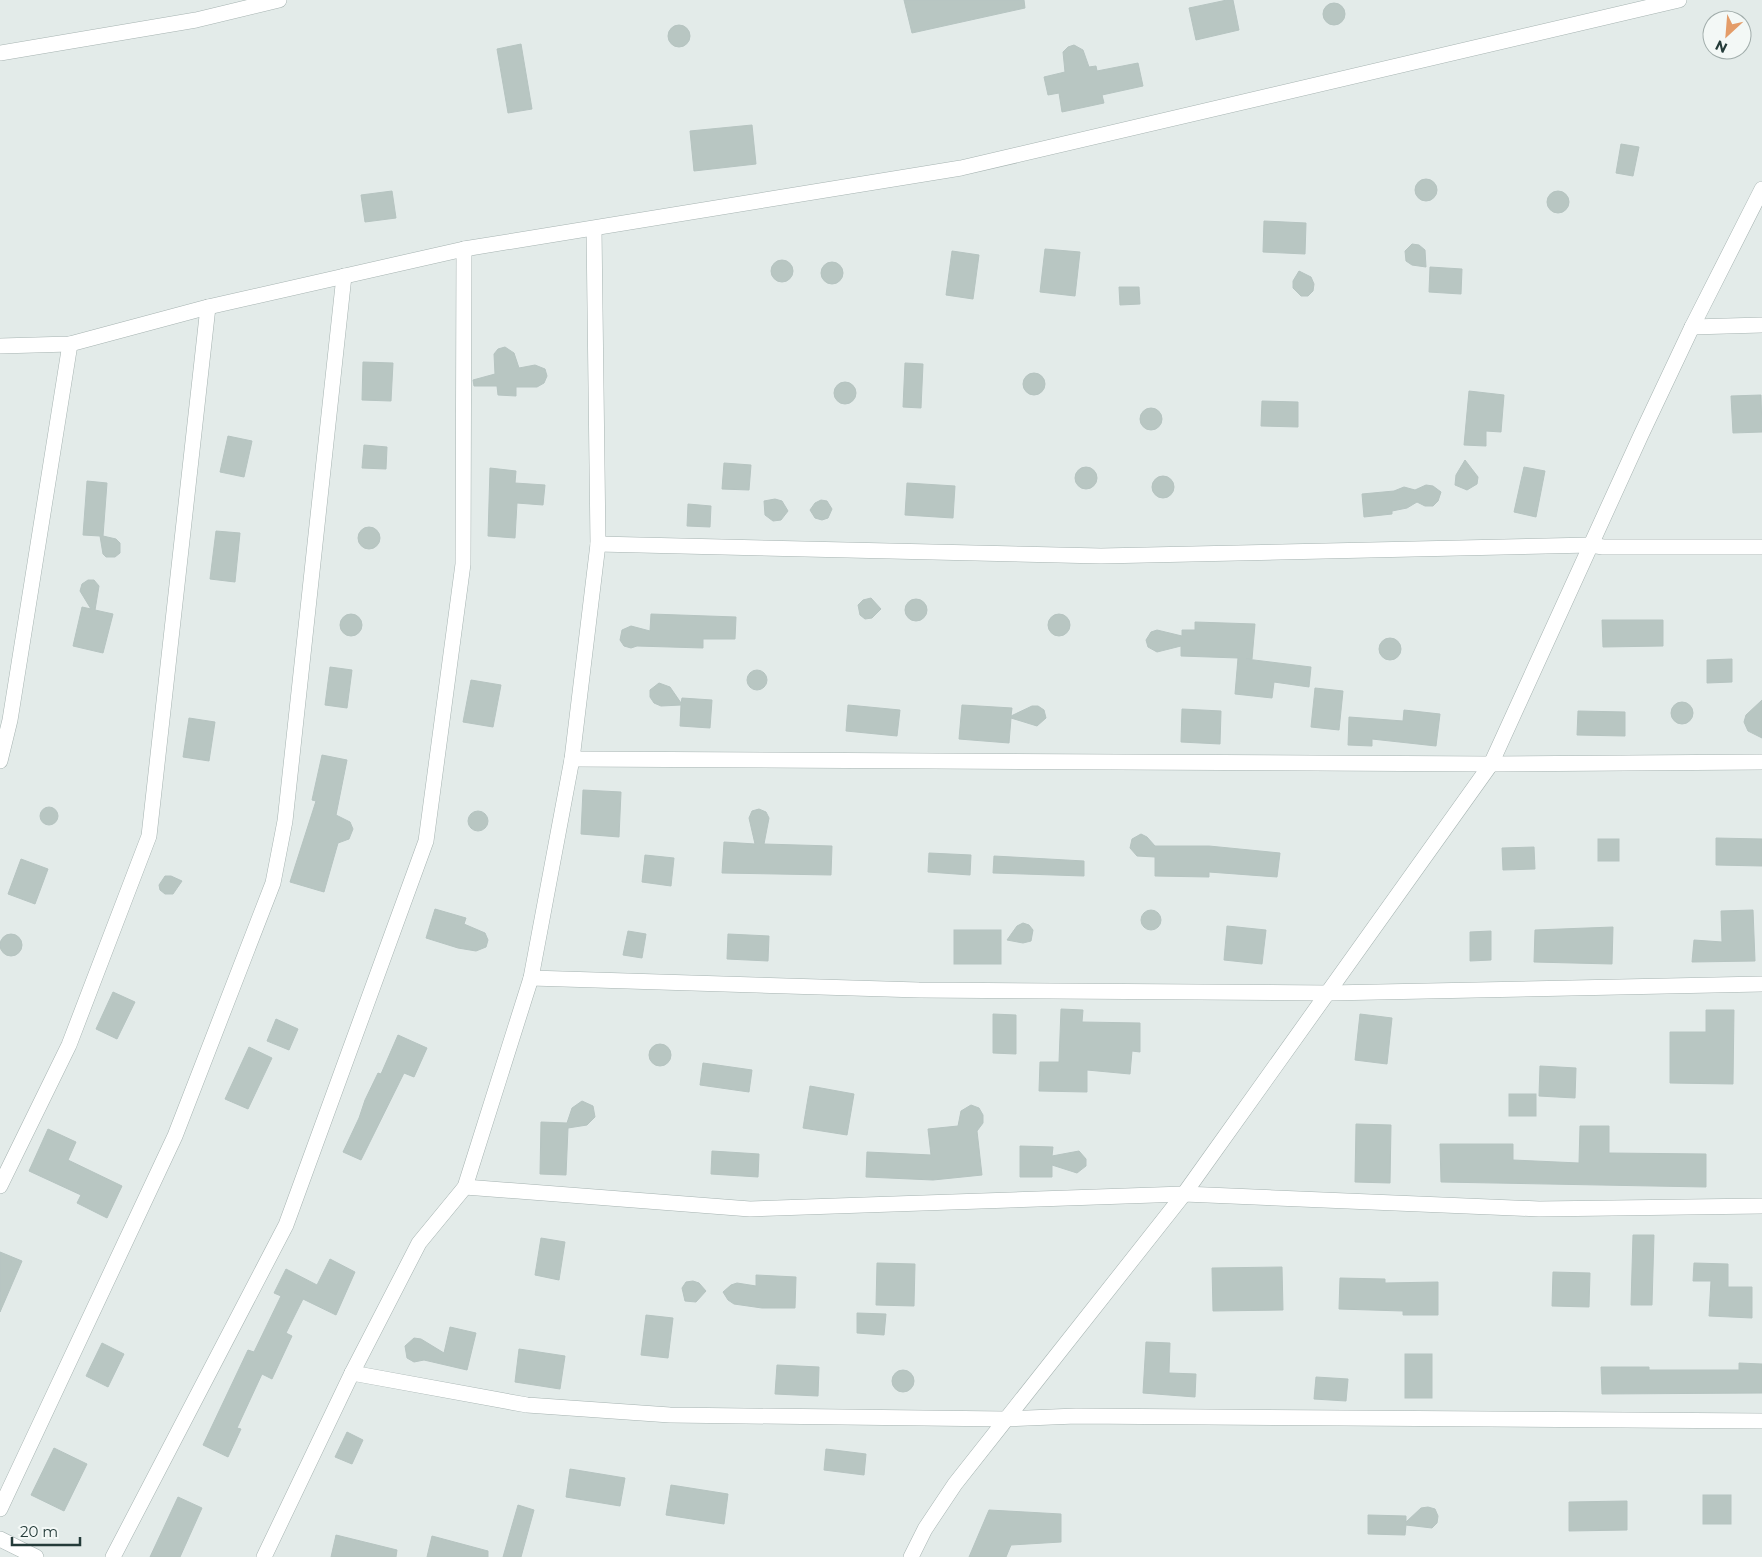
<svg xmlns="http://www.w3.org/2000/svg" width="1762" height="1557" viewBox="0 0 1762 1557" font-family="Montserrat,sans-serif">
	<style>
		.building { fill: #b8c6c2; stroke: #b6c4c1 }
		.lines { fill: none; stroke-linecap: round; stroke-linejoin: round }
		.street-casing { stroke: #a6b3b1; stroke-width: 16 }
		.street { stroke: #fff; stroke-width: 15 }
	</style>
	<rect width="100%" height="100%" fill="#e3ebe9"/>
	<g class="building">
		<path d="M 904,0 L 1024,0 L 1025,8 L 912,33 Z"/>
		<path d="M 1227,0 L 1233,0 L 1239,30 L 1196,40 L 1189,8 Z"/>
		<circle cx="1334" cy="14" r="11"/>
		<circle cx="679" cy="36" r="11"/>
		<path d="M 521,44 L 532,109 L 508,113 L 497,49 Z"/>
		<path d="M 1074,45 L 1083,50 L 1089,67 L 1096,66 L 1097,71 L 1138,63 L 1143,86 L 1102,95 L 1104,103 L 1062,112 L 1059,93 L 1048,95 L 1044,77 L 1065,72 L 1063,52 L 1068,47 Z"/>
		<path d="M 752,125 L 756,164 L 694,171 L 690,131 Z"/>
		<path d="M 1621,144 L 1639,147 L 1633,176 L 1616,173 Z"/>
		<circle cx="1426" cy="190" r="11"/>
		<path d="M 392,191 L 396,218 L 365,222 L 361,195 Z"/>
		<circle cx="1558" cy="202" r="11"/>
		<path d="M 1264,221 L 1306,223 L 1305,254 L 1263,252 Z"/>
		<path d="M 1412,244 L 1419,245 L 1425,250 L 1426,267 L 1412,265 L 1406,261 L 1405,251 Z"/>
		<path d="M 1045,249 L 1080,252 L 1075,296 L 1040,292 Z"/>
		<path d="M 952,251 L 979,255 L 973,299 L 946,295 Z"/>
		<circle cx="782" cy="271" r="11"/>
		<circle cx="832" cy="273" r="11"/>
		<path d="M 1430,267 L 1462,269 L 1461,294 L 1429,292 Z"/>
		<path d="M 1299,271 L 1311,277 L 1314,284 L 1313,291 L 1308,296 L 1301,296 L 1293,288 L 1293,281 Z"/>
		<path d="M 1119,287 L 1139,287 L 1140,304 L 1120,305 Z"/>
		<path d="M 505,347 L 514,353 L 519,368 L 535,365 L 545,369 L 547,376 L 544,383 L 537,387 L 516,387 L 516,396 L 498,395 L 497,386 L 474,386 L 473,380 L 495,374 L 494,354 L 498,349 Z"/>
		<path d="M 363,362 L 393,363 L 391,401 L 362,400 Z"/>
		<path d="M 905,363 L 923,364 L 921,408 L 903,407 Z"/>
		<circle cx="1034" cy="384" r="11"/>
		<circle cx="845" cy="393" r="11"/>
		<path d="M 1469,391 L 1504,395 L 1501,432 L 1486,431 L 1486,446 L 1464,445 Z"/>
		<path d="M 1761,395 L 1762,432 L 1733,433 L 1731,396 Z"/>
		<path d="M 1262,401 L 1298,402 L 1298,427 L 1261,426 Z"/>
		<circle cx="1151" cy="419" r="11"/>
		<path d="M 228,436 L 252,441 L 244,477 L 220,472 Z"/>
		<path d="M 364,445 L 387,447 L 386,469 L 362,468 Z"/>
		<path d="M 1465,460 L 1478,477 L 1477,484 L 1467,490 L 1455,485 L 1456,475 Z"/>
		<path d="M 724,463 L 751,465 L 749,490 L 722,489 Z"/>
		<path d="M 1524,467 L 1545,471 L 1536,517 L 1514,512 Z"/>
		<circle cx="1086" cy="478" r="11"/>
		<path d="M 490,468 L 516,471 L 515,483 L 545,485 L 543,505 L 517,503 L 515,538 L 488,536 Z"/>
		<circle cx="1163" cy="487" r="11"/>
		<path d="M 87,481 L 107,483 L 103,536 L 116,539 L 120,543 L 120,553 L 115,557 L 106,557 L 103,554 L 100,536 L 83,535 Z"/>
		<path d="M 907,483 L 955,486 L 953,518 L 905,515 Z"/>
		<path d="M 1426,485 L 1433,486 L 1441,492 L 1438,501 L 1433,506 L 1425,506 L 1417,502 L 1407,508 L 1392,511 L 1392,514 L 1364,517 L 1362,494 L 1394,491 L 1404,487 L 1415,490 Z"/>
		<path d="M 775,499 L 782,501 L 788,511 L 781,520 L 773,521 L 765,515 L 764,501 Z"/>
		<path d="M 821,500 L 827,501 L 832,509 L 828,518 L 822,520 L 815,518 L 810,510 L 815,503 Z"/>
		<path d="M 688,504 L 711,506 L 710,527 L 687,526 Z"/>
		<circle cx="369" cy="538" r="11"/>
		<path d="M 216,531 L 240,533 L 235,582 L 210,579 Z"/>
		<path d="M 88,580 L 94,580 L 99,586 L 95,610 L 113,614 L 103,653 L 73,646 L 82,607 L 91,609 L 80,591 L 82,584 Z"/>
		<path d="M 871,598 L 881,609 L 872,618 L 865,619 L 860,615 L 858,605 L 863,600 Z"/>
		<circle cx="916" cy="610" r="11"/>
		<circle cx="1059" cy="625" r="11"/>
		<path d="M 651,614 L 736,617 L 735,639 L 703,639 L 703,648 L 637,646 L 631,648 L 624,646 L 620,640 L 622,630 L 631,626 L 650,631 Z"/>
		<circle cx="351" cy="625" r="11"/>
		<path d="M 1602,620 L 1663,620 L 1663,646 L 1603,647 Z"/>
		<path d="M 1195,622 L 1255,624 L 1252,659 L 1246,659 L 1311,667 L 1309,687 L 1274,682 L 1272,698 L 1235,694 L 1238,658 L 1181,656 L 1181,646 L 1157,652 L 1148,647 L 1146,640 L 1151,632 L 1157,630 L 1182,636 L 1182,630 L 1195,630 Z"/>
		<circle cx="1390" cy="649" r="11"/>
		<path d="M 1732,659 L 1732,682 L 1707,683 L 1707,660 Z"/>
		<path d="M 330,667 L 352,670 L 347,708 L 325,705 Z"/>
		<circle cx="757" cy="680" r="10"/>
		<path d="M 471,680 L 501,685 L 493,727 L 463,722 Z"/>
		<path d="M 659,683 L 670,687 L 681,703 L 682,698 L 712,700 L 710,728 L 680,726 L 681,705 L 661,706 L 654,703 L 650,697 L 650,690 Z"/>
		<path d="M 1315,688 L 1343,691 L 1339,730 L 1311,727 Z"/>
		<path d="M 1762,700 L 1762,738 L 1748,731 L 1744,722 L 1746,715 Z"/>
		<circle cx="1682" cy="713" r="11"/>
		<path d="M 848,705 L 900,710 L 897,736 L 846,731 Z"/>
		<path d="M 962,705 L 1012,708 L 1011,716 L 1032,706 L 1038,706 L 1044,710 L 1046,718 L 1037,726 L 1011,718 L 1009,743 L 959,739 Z"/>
		<path d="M 1182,709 L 1221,711 L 1220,744 L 1181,742 Z"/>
		<path d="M 1404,710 L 1440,714 L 1436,746 L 1372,739 L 1372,746 L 1348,745 L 1349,717 L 1403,721 Z"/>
		<path d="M 1578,711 L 1625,712 L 1625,736 L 1577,735 Z"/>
		<path d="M 189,718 L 215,722 L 209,761 L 183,757 Z"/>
		<path d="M 322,755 L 347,760 L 336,815 L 350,822 L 353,829 L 349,839 L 338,843 L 324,892 L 290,882 L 316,801 L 312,800 Z"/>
		<path d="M 583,790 L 621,792 L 619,837 L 581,834 Z"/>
		<circle cx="49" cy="816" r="9"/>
		<path d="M 759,809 L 766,812 L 769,818 L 764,844 L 832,846 L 831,875 L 722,873 L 724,842 L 755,844 L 749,818 L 752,811 Z"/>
		<circle cx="478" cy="821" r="10"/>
		<path d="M 1141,834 L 1147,837 L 1155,846 L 1209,846 L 1280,853 L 1277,877 L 1209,872 L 1209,877 L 1155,876 L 1155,857 L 1137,856 L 1130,848 L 1132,839 Z"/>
		<path d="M 1716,838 L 1762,839 L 1762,866 L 1716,865 Z"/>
		<rect x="1598" y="839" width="21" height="22"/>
		<path d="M 1534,847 L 1535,869 L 1503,870 L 1502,848 Z"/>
		<path d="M 929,853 L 971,855 L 970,875 L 928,872 Z"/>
		<path d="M 645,855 L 674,858 L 671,886 L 642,882 Z"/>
		<path d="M 994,856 L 1084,861 L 1084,876 L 993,873 Z"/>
		<path d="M 21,859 L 48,869 L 35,904 L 8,894 Z"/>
		<path d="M 165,876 L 171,876 L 182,881 L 173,894 L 165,894 L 160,890 L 159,885 Z"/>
		<path d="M 435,909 L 466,918 L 464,924 L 485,933 L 488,940 L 486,947 L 476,951 L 458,948 L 426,938 Z"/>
		<circle cx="1151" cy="920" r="10"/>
		<path d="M 1753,910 L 1755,961 L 1692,962 L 1694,940 L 1722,942 L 1721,911 Z"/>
		<path d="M 1023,923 L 1029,925 L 1033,930 L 1031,941 L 1023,943 L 1007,940 L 1017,926 Z"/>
		<path d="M 1227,926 L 1266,930 L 1262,964 L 1224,960 Z"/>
		<path d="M 1613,927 L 1612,964 L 1534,962 L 1535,930 Z"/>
		<rect x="954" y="930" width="47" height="34"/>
		<path d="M 628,931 L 646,934 L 642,958 L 623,955 Z"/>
		<path d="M 1491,931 L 1491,960 L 1470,961 L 1470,932 Z"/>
		<circle cx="11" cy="945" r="11"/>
		<path d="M 728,934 L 769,936 L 768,961 L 727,959 Z"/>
		<path d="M 113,992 L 135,1002 L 117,1039 L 96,1029 Z"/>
		<path d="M 1061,1009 L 1083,1010 L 1082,1022 L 1140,1023 L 1140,1052 L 1132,1051 L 1130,1074 L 1087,1070 L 1087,1092 L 1039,1091 L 1040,1062 L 1059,1062 Z"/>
		<path d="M 1706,1010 L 1734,1010 L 1733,1084 L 1670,1083 L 1670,1032 L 1706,1032 Z"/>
		<path d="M 993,1014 L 1016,1015 L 1016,1054 L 993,1053 Z"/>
		<path d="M 1360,1014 L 1392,1018 L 1387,1064 L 1355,1060 Z"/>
		<path d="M 276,1019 L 298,1029 L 289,1050 L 267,1041 Z"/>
		<path d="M 398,1035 L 427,1048 L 414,1077 L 404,1073 L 361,1160 L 343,1152 L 359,1118 L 365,1100 L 378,1073 L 381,1074 Z"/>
		<circle cx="660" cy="1055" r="11"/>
		<path d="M 249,1047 L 272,1058 L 248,1109 L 225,1099 Z"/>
		<path d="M 703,1063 L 752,1070 L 749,1092 L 700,1085 Z"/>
		<path d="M 1540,1066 L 1576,1068 L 1575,1098 L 1539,1096 Z"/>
		<path d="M 810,1086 L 854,1094 L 847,1135 L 803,1128 Z"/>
		<rect x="1509" y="1094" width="27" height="22"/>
		<path d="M 582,1101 L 593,1106 L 595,1117 L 587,1125 L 568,1128 L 566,1175 L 540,1174 L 541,1122 L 567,1123 L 572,1108 Z"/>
		<path d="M 971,1105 L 979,1108 L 983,1115 L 983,1123 L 977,1131 L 982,1175 L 933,1180 L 866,1177 L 867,1152 L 931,1155 L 928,1129 L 958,1126 L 961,1111 Z"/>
		<path d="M 1356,1124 L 1391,1125 L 1390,1183 L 1355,1182 Z"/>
		<path d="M 1580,1126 L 1609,1126 L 1609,1153 L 1706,1154 L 1706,1187 L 1441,1182 L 1440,1144 L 1513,1144 L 1513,1160 L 1579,1163 Z"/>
		<path d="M 48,1129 L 76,1142 L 68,1160 L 122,1186 L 107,1218 L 77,1203 L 81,1195 L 29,1171 Z"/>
		<path d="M 1020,1146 L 1053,1147 L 1052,1156 L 1079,1151 L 1086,1159 L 1086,1166 L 1077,1173 L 1052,1165 L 1052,1177 L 1020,1177 Z"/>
		<path d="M 712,1151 L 759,1154 L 758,1177 L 711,1174 Z"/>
		<path d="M 1633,1235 L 1654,1235 L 1652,1305 L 1631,1305 Z"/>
		<path d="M 541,1238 L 565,1242 L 559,1280 L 535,1275 Z"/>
		<path d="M 0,1252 L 22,1261 L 0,1312 Z"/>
		<path d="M 330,1259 L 355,1272 L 336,1315 L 303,1299 L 286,1333 L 292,1336 L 272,1379 L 262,1374 L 237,1428 L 241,1429 L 228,1457 L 203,1445 L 248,1350 L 254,1352 L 281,1296 L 274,1293 L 286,1269 L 317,1285 Z"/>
		<path d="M 877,1263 L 915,1264 L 914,1306 L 876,1305 Z"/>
		<path d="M 1694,1263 L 1728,1264 L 1728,1287 L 1752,1287 L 1752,1318 L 1709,1316 L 1711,1281 L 1693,1281 Z"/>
		<path d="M 1282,1267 L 1283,1310 L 1213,1311 L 1212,1268 Z"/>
		<path d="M 1553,1272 L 1590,1273 L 1589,1307 L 1552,1306 Z"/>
		<path d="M 756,1275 L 796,1277 L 795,1308 L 762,1308 L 734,1304 L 728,1300 L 723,1292 L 731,1285 L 737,1283 L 756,1286 Z"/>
		<path d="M 1340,1278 L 1385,1279 L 1385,1283 L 1438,1282 L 1438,1315 L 1403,1315 L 1403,1311 L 1339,1309 Z"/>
		<path d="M 693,1281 L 699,1283 L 706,1291 L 696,1302 L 685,1301 L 682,1288 L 686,1282 Z"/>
		<path d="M 857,1313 L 886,1314 L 884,1335 L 857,1333 Z"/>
		<path d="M 646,1315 L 673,1318 L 668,1358 L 641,1355 Z"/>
		<path d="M 450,1327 L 476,1333 L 467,1370 L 424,1360 L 414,1362 L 407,1358 L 405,1346 L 414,1338 L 421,1339 L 444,1353 Z"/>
		<path d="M 1146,1342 L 1170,1343 L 1169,1373 L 1196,1374 L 1195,1397 L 1143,1393 Z"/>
		<path d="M 102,1343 L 124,1354 L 108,1387 L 86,1376 Z"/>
		<path d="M 519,1349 L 565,1356 L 560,1389 L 515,1382 Z"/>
		<rect x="1405" y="1354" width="27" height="44"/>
		<path d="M 1739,1363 L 1762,1364 L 1762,1393 L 1602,1394 L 1601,1367 L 1649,1367 L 1649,1370 L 1739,1370 Z"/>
		<path d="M 777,1365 L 819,1367 L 818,1396 L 775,1394 Z"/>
		<circle cx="903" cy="1381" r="11"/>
		<path d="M 1316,1377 L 1348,1379 L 1346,1401 L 1314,1399 Z"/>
		<path d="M 347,1432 L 363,1440 L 352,1464 L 335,1457 Z"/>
		<path d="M 54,1448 L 87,1464 L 64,1511 L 31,1495 Z"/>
		<path d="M 826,1449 L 866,1454 L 864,1475 L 824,1470 Z"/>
		<path d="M 570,1469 L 625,1478 L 620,1506 L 566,1497 Z"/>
		<path d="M 671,1485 L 728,1494 L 724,1524 L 666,1515 Z"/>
		<rect x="1703" y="1495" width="28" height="29"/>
		<path d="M 178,1497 L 202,1508 L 180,1557 L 150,1557 Z"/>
		<path d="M 1627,1501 L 1627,1530 L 1569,1531 L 1569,1502 Z"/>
		<path d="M 518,1505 L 534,1510 L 521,1557 L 503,1557 Z"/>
		<path d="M 1428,1507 L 1435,1509 L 1438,1516 L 1437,1523 L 1432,1528 L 1406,1525 L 1405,1535 L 1368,1534 L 1368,1515 L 1406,1516 L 1406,1522 L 1421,1508 Z"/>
		<path d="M 989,1510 L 1061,1514 L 1061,1542 L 1011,1545 L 1006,1557 L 969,1557 Z"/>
		<path d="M 336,1535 L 397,1550 L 396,1557 L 331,1557 Z"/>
		<path d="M 432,1536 L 488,1551 L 488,1557 L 427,1557 Z"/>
	</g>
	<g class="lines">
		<g class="street-casing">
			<g id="street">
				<path d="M 0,53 L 196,20 L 279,0"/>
				<path d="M 1692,327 L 1762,325"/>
				<path d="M 0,346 L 70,344 L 208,307 L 464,249 L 961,168 L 1679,0"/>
				<path d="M 598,544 L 1101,556 L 1591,545 L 1603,547 L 1762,547"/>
				<path d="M 572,759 L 1491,764 L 1762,762"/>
				<path d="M 0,761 L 10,720 L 70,344"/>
				<path d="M 531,978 L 919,990 L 1329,993 L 1762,984"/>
				<path d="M 0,1186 L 69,1045 L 149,836 L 208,307"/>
				<path d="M 465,1187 L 750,1209 L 1184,1194 L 1539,1209 L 1762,1206"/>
				<path d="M 352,1373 L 527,1405 L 670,1415 L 1004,1419 L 1076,1416 L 1762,1421"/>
				<path d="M 0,1509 L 175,1136 L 273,883 L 285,821 L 344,276"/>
				<path d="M 0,1539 L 36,1557"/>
				<path d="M 113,1557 L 286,1225 L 426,841 L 463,564 L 464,249"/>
				<path d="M 264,1557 L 352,1373 L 419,1243 L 465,1187 L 531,978 L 572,759 L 598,544 L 594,229"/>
				<path d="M 911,1557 L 925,1529 L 955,1484 L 1184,1194 L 1491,764 L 1641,435 L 1692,327 L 1762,189"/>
			</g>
		</g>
		<use href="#street" class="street"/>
	</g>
	<g transform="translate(1727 35) rotate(206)"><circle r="24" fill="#f3f8f6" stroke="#a0acaa"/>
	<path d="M0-4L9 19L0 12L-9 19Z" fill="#e49c68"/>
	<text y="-8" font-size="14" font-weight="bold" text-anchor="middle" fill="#243b39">N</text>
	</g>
	<path d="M12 1537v8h68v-8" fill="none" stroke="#243b39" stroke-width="2.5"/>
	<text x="20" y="1537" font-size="15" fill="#243b39" stroke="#f3f8f6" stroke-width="4" paint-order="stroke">20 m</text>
</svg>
